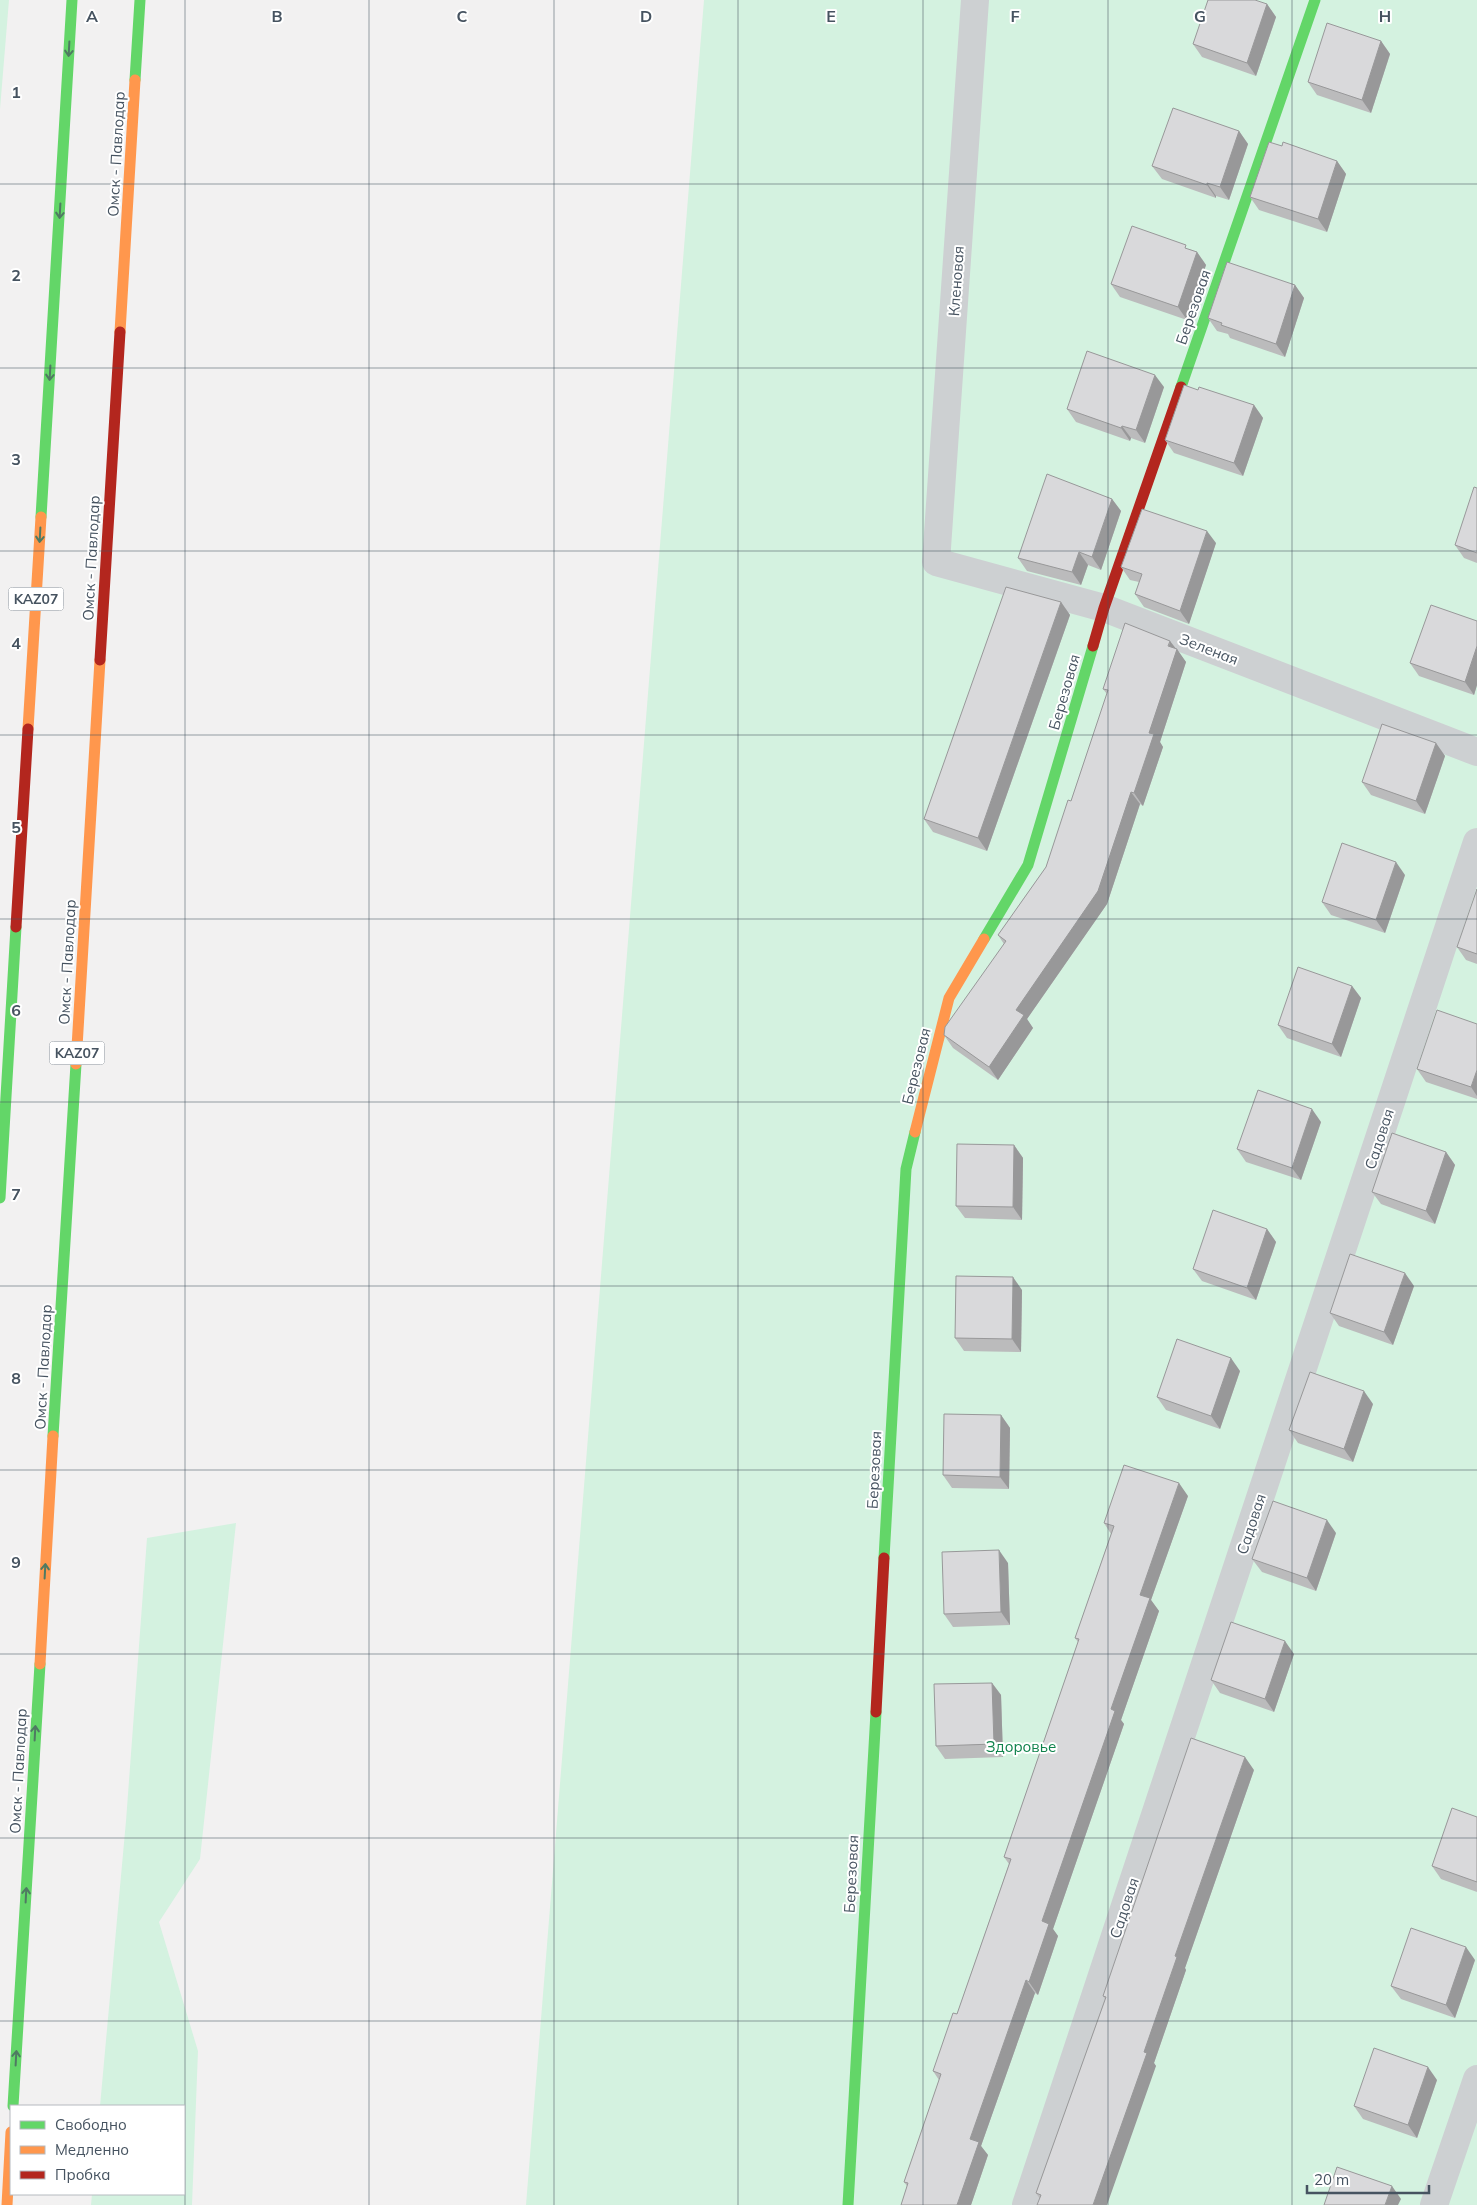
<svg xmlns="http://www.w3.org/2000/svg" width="1477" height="2205" viewBox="0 0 1477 2205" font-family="Mulish,sans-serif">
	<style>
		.green { fill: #d4f2e0 }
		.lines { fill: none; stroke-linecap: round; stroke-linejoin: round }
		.street { stroke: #cdd0d2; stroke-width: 28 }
		.fast { stroke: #63d668; stroke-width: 11 }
		.slow { stroke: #ff974d; stroke-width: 11 }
		.jam { stroke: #b3261e; stroke-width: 11 }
		.wall { fill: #bbbbbc }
		.shaded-wall { fill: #989899 }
		.building { fill: #d9d9db; stroke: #989899 }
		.oneway { stroke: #4f7a62 }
		.grid { fill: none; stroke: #465360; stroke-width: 1; stroke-opacity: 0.55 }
		.labels { text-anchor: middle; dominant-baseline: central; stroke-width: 4; stroke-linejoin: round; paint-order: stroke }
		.shield { fill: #fff; stroke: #7e8790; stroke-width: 1 }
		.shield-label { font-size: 14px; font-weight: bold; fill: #465360 }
		.street-label { font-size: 15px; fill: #465360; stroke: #fff }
		.park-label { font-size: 15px; fill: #0f834c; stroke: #fff }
		.grid-label { font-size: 16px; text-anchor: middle; font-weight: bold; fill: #465360; stroke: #fff; stroke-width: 4; stroke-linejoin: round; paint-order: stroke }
	</style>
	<rect width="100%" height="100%" fill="#f2f1f1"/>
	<g class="green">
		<path d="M 0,0 L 9,0 L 0,109 Z"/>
		<path d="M 704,0 L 1477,0 L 1477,2205 L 526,2205 Z"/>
		<path d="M 236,1523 L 200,1859 L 159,1922 L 198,2051 L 192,2205 L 91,2205 L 92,2194 L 184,2194 L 184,2106 L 100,2106 L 126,1821 L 147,1538 Z"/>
	</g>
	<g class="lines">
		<g class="street">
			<path d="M 975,0 L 936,562 L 1104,608 L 1477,752"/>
			<path d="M 1026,2205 L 1477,842"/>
			<path d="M 1434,2205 L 1477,2079"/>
		</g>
		<g class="fast">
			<path d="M 135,80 L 140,0"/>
			<path d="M 1181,387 L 1315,0"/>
			<path d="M 41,517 L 72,0"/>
			<path d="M 984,939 L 1028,865 L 1093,646"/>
			<path d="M 0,1198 L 16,927"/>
			<path d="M 53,1436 L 76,1064"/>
			<path d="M 884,1558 L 906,1169 L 915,1132"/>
			<path d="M 13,2106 L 40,1664"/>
			<path d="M 848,2205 L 876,1712"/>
		</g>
		<g class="slow">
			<path d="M 120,332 L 135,80"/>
			<path d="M 28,729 L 41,517"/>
			<path d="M 76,1064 L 100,660"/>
			<path d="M 915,1132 L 949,998 L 984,939"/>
			<path d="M 40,1664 L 53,1436"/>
			<path d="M 7,2205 L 11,2132"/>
		</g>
		<g class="jam">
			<path d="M 1093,646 L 1104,608 L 1181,387"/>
			<path d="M 100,660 L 120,332"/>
			<path d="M 16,927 L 28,729"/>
			<path d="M 876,1712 L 884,1558"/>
		</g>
	</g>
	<g class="wall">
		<path d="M 1267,4 L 1276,17 L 1256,76 L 1202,57 L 1193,44 Z"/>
		<path d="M 1381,41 L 1390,54 L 1371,113 L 1317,95 L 1308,82 Z"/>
		<path d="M 1239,131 L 1248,144 L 1229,200 L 1216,196 L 1216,198 L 1162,179 L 1152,166 Z"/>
		<path d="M 1282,146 L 1337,161 L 1346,174 L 1327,232 L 1259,210 L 1250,197 Z"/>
		<path d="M 1189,249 L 1197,252 L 1206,265 L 1187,320 L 1120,297 L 1111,284 Z"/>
		<path d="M 1295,285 L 1304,298 L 1285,357 L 1230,338 L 1228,334 L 1217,331 L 1208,318 Z"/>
		<path d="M 1164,387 L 1145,443 L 1131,438 L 1130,441 L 1076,422 L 1067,409 Z"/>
		<path d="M 1198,390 L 1254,405 L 1263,418 L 1243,476 L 1174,453 L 1165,440 Z"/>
		<path d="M 1477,488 L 1477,563 L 1464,558 L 1455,545 Z"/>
		<path d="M 1112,499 L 1121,511 L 1101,570 L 1088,565 L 1081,585 L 1027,571 L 1018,558 Z"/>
		<path d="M 1216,543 L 1189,624 L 1144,607 L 1135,594 L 1139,582 L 1130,580 L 1121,567 Z"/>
		<path d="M 1061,602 L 1070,615 L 987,851 L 933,832 L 924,819 Z"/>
		<path d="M 1477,621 L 1477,685 L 1474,695 L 1419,676 L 1410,663 Z"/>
		<path d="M 1175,648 L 1186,662 L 1160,742 L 1163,747 L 1143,806 L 1140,804 L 1107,904 L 1027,1019 L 1033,1028 L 998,1080 L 953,1048 L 944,1035 L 1004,944 L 998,935 L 1046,867 L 1071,801 L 1107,694 L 1103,689 Z"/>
		<path d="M 1436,743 L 1445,756 L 1425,814 L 1371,795 L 1362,782 Z"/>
		<path d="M 1405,875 L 1385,933 L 1331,915 L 1322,902 Z"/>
		<path d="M 1477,889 L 1477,964 L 1466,960 L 1457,947 Z"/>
		<path d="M 1352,986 L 1361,998 L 1341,1057 L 1287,1038 L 1278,1025 Z"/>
		<path d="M 1477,1024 L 1477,1099 L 1426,1082 L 1417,1069 Z"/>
		<path d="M 1321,1122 L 1301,1180 L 1246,1162 L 1237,1149 Z"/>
		<path d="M 1014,1145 L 1023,1158 L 1022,1220 L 965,1218 L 956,1206 Z"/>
		<path d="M 1446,1152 L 1455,1165 L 1435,1224 L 1381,1204 L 1372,1192 Z"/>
		<path d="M 1267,1229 L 1276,1242 L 1256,1300 L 1202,1281 L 1193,1269 Z"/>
		<path d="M 1414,1286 L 1393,1345 L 1339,1326 L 1330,1313 Z"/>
		<path d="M 1022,1290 L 1021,1352 L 964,1351 L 955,1338 Z"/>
		<path d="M 1240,1371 L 1220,1429 L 1166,1410 L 1157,1397 Z"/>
		<path d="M 1373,1404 L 1353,1462 L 1298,1443 L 1289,1430 Z"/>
		<path d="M 1001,1415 L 1010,1428 L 1009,1489 L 952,1488 L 943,1475 Z"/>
		<path d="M 1188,1496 L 1151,1600 L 1159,1611 L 1121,1720 L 1124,1724 L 1053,1929 L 1058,1936 L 1038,1995 L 1035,1993 L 981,2146 L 988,2155 L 971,2205 L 901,2205 L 907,2186 L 904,2182 L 939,2080 L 933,2071 L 957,2014 L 1009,1864 L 1004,1857 L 1078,1642 L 1075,1638 L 1111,1534 L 1104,1523 Z"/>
		<path d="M 1336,1533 L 1316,1591 L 1262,1572 L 1252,1559 Z"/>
		<path d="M 1008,1563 L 1010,1625 L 953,1627 L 944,1614 Z"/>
		<path d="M 1294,1654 L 1274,1712 L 1220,1693 L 1211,1680 Z"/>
		<path d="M 992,1683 L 1001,1695 L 1003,1757 L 945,1759 L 936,1746 Z"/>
		<path d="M 1254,1770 L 1185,1968 L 1186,1970 L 1154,2063 L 1156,2066 L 1040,2199 L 1036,2193 L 1105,1999 L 1103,1996 Z"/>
		<path d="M 1477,1817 L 1477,1892 L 1441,1879 L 1432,1866 Z"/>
		<path d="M 1475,1960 L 1455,2018 L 1401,1999 L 1391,1986 Z"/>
		<path d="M 1437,2080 L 1417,2138 L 1363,2119 L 1354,2106 Z"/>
	</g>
	<g class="shaded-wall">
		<path d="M 1267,4 L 1276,17 L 1256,76 L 1247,63 Z"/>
		<path d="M 1381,41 L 1390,54 L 1371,113 L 1362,100 Z"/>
		<path d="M 1239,131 L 1248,144 L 1229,200 L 1220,187 Z"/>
		<path d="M 1337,161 L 1346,174 L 1327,232 L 1318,219 Z"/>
		<path d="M 1207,183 L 1216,196 L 1216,198 L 1207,185 Z"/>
		<path d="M 1197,252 L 1206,265 L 1187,320 L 1178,307 Z"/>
		<path d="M 1295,285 L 1304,298 L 1285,357 L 1276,344 Z"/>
		<path d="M 1155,375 L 1164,387 L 1145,443 L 1136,430 Z"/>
		<path d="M 1254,405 L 1263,418 L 1243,476 L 1234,463 Z"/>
		<path d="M 1122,426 L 1131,438 L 1130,441 L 1121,428 Z"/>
		<path d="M 1112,499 L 1121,511 L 1101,570 L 1092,557 Z"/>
		<path d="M 1207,531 L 1216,543 L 1189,624 L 1180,611 Z"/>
		<path d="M 1079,552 L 1088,565 L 1081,585 L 1072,572 Z"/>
		<path d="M 1061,602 L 1070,615 L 987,851 L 978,838 Z"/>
		<path d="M 1170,641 L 1177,650 L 1177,649 L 1186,662 L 1160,742 L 1163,747 L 1143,806 L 1134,793 L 1149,733 Z"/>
		<path d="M 1477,646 L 1477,685 L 1474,695 L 1465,682 Z"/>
		<path d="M 1436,743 L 1445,756 L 1425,814 L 1416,801 Z"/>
		<path d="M 1131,792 L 1140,804 L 1107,904 L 1027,1019 L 1033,1028 L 998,1080 L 989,1067 L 1016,1010 Z"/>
		<path d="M 1396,862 L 1405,875 L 1385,933 L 1376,920 Z"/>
		<path d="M 1352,986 L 1361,998 L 1341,1057 L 1332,1044 Z"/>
		<path d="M 1477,1070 L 1477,1096 L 1471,1087 Z"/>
		<path d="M 1312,1109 L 1321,1122 L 1301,1180 L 1292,1168 Z"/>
		<path d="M 1014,1145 L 1023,1158 L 1022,1220 L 1013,1207 Z"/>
		<path d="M 1446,1152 L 1455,1165 L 1435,1224 L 1426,1211 Z"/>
		<path d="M 1267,1229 L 1276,1242 L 1256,1300 L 1247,1288 Z"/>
		<path d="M 1405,1273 L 1414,1286 L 1393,1345 L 1384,1332 Z"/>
		<path d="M 1013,1277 L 1022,1290 L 1021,1352 L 1012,1339 Z"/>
		<path d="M 1231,1358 L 1240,1371 L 1220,1429 L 1211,1416 Z"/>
		<path d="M 1364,1391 L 1373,1404 L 1353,1462 L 1344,1449 Z"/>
		<path d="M 1001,1415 L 1010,1428 L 1009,1489 L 1000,1477 Z"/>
		<path d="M 1179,1483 L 1188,1496 L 1151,1600 L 1159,1611 L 1121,1720 L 1124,1724 L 1053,1929 L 1058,1936 L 1038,1995 L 1029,1982 L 1042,1921 L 1111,1709 L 1140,1595 Z"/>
		<path d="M 1327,1520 L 1336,1533 L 1316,1591 L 1307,1578 Z"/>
		<path d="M 999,1550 L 1008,1563 L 1010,1625 L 1001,1612 Z"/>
		<path d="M 1285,1641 L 1294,1654 L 1274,1712 L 1265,1699 Z"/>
		<path d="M 992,1683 L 1001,1695 L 1003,1757 L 994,1744 Z"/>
		<path d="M 1245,1757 L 1254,1770 L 1185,1968 L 1186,1970 L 1154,2063 L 1156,2066 L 1107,2205 L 1093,2205 L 1175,1956 Z"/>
		<path d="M 1466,1947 L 1475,1960 L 1455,2018 L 1446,2005 Z"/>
		<path d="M 1026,1980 L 1035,1993 L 981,2146 L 988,2155 L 971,2205 L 957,2205 L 970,2139 Z"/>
		<path d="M 1428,2067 L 1437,2080 L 1417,2138 L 1408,2125 Z"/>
		<path d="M 1392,2186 L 1401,2199 L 1398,2205 L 1385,2205 Z"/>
	</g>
	<g class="building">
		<path d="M 1208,0 L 1255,0 L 1267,4 L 1247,63 L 1193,44 Z"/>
		<path d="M 1327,23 L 1381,41 L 1362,100 L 1308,82 Z"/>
		<path d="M 1173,108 L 1239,131 L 1220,187 L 1207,183 L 1207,185 L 1152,166 Z"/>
		<path d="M 1269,142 L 1282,146 L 1283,142 L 1337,161 L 1318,219 L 1250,197 Z"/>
		<path d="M 1132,226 L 1186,245 L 1185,248 L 1197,252 L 1178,307 L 1111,284 Z"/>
		<path d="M 1227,262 L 1295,285 L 1276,344 L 1221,325 L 1222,323 L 1208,318 Z"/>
		<path d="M 1087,351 L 1155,375 L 1136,430 L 1122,426 L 1121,428 L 1067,409 Z"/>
		<path d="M 1184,385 L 1198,390 L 1199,387 L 1254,405 L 1234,463 L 1165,440 Z"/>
		<path d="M 1047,474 L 1112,499 L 1092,557 L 1079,552 L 1072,572 L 1018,558 Z"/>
		<path d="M 1474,487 L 1477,488 L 1477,553 L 1455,545 Z"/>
		<path d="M 1142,509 L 1207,531 L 1180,611 L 1135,594 L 1142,574 L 1121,567 Z"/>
		<path d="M 1006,587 L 1061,602 L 978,838 L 924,819 Z"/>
		<path d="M 1431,605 L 1477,621 L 1477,646 L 1465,682 L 1410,663 Z"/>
		<path d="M 1125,623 L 1170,641 L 1168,646 L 1177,649 L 1149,733 L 1154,734 L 1134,793 L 1131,792 L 1098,891 L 1016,1010 L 1024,1015 L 989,1067 L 944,1035 L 945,1027 L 1006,941 L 998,935 L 1046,867 L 1068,800 L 1071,801 L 1108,690 L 1103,689 Z"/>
		<path d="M 1382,724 L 1436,743 L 1416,801 L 1362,782 Z"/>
		<path d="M 1342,843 L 1396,862 L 1376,920 L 1322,902 Z"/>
		<path d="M 1477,889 L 1477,954 L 1457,947 Z"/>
		<path d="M 1298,967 L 1352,986 L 1332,1044 L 1278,1025 Z"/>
		<path d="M 1437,1010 L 1477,1024 L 1477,1070 L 1471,1087 L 1417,1069 Z"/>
		<path d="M 1258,1090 L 1312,1109 L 1292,1168 L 1237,1149 Z"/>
		<path d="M 1392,1133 L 1446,1152 L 1426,1211 L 1372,1192 Z"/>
		<path d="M 957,1144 L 1014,1145 L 1013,1207 L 956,1206 Z"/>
		<path d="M 1213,1210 L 1267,1229 L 1247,1288 L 1193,1269 Z"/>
		<path d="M 1350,1254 L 1405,1273 L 1384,1332 L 1330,1313 Z"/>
		<path d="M 956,1276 L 1013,1277 L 1012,1339 L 955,1338 Z"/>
		<path d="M 1177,1339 L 1231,1358 L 1211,1416 L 1157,1397 Z"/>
		<path d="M 1310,1372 L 1364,1391 L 1344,1449 L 1289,1430 Z"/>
		<path d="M 944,1414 L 1001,1415 L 1000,1477 L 943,1475 Z"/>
		<path d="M 1124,1465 L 1179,1483 L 1140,1595 L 1150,1598 L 1111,1709 L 1115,1711 L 1042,1921 L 1049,1924 L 1029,1982 L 1026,1980 L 970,2139 L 979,2142 L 957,2205 L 901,2205 L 908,2183 L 904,2182 L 941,2074 L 933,2071 L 953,2013 L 957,2014 L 1011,1859 L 1004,1857 L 1079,1639 L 1075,1638 L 1114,1526 L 1104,1523 Z"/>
		<path d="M 1273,1501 L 1327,1520 L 1307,1578 L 1252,1559 Z"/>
		<path d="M 999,1550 L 1001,1612 L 944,1614 L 942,1552 Z"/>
		<path d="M 1231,1622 L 1285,1641 L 1265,1699 L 1211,1680 Z"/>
		<path d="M 992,1683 L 994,1744 L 936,1746 L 934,1684 Z"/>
		<path d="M 1191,1738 L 1245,1757 L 1175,1956 L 1177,1957 L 1144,2052 L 1147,2053 L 1093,2205 L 1037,2205 L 1041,2195 L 1036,2193 L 1106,1997 L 1103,1996 Z"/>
		<path d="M 1452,1808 L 1477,1817 L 1477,1882 L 1432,1866 Z"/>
		<path d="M 1411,1928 L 1466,1947 L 1446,2005 L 1391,1986 Z"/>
		<path d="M 1374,2048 L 1428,2067 L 1408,2125 L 1354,2106 Z"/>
		<path d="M 1337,2167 L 1392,2186 L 1385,2205 L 1324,2205 Z"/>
	</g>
	<defs><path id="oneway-shaft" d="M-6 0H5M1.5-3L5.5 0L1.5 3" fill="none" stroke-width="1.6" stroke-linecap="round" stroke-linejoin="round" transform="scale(1.25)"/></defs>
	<g class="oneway">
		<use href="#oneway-shaft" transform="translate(69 49) rotate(93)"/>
		<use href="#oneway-shaft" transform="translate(60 211) rotate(93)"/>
		<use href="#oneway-shaft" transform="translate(50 373) rotate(93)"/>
		<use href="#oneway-shaft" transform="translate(40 535) rotate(93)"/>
		<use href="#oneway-shaft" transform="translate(45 1571) rotate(-87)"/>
		<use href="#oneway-shaft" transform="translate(35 1733) rotate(-87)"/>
		<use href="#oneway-shaft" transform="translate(26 1895) rotate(-87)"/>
		<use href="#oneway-shaft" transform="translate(16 2058) rotate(-87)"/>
	</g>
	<path class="grid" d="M 185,0 L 185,2205M 369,0 L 369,2205M 554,0 L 554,2205M 738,0 L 738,2205M 923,0 L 923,2205M 1108,0 L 1108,2205M 1292,0 L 1292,2205M 0,184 L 1477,184M 0,368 L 1477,368M 0,551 L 1477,551M 0,735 L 1477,735M 0,919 L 1477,919M 0,1102 L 1477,1102M 0,1286 L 1477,1286M 0,1470 L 1477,1470M 0,1654 L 1477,1654M 0,1838 L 1477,1838M 0,2021 L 1477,2021"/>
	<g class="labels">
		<g class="shield">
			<rect x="8.5" y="587.5" width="55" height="23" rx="4"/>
			<rect x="49.5" y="1041.5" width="55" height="23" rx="4"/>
		</g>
		<g class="shield-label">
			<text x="36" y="599">KAZ07</text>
			<text x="77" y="1053">KAZ07</text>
		</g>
		<g class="street-label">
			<text transform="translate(116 154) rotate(-87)">Омск - Павлодар</text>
			<text transform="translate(956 281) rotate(-86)">Кленовая</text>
			<text transform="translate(1193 307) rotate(-71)">Березовая</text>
			<text transform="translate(91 558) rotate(-87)">Омск - Павлодар</text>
			<text transform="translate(1209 649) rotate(21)">Зеленая</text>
			<text transform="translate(1064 692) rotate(-74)">Березовая</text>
			<text transform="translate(67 962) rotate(-87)">Омск - Павлодар</text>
			<text transform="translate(916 1066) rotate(-76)">Березовая</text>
			<text transform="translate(1379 1139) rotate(-72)">Садовая</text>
			<text transform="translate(43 1367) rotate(-87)">Омск - Павлодар</text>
			<text transform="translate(874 1470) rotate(-87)">Березовая</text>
			<text transform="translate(1251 1524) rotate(-72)">Садовая</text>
			<text transform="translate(18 1771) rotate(-87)">Омск - Павлодар</text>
			<text transform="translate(851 1874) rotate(-87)">Березовая</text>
			<text transform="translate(1124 1908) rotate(-72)">Садовая</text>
		</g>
		<g class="park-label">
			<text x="1021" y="1746">Здоровье</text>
		</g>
	</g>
	<g class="grid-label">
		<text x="92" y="22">A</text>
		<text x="277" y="22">B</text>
		<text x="462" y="22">C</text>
		<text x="646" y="22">D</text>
		<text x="831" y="22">E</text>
		<text x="1015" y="22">F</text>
		<text x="1200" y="22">G</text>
		<text x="1385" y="22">H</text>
		<text x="16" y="98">1</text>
		<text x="16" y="281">2</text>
		<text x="16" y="465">3</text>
		<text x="16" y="649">4</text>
		<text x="16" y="833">5</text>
		<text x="16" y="1016">6</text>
		<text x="16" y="1200">7</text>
		<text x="16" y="1384">8</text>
		<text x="16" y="1568">9</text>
	</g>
	<rect x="10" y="2105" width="175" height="90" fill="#ffffff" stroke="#b5babf"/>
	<rect x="20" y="2121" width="25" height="8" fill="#63d668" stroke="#b5babf"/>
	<text x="55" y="2130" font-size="15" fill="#465360">Свободно</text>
	<rect x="20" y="2146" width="25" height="8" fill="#ff974d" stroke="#b5babf"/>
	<text x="55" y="2155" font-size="15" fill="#465360">Медленно</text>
	<rect x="20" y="2171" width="25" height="8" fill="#b3261e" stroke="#b5babf"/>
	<text x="55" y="2180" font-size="15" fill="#465360">Пробка</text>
	<path d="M1307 2185v8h122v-8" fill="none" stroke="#465360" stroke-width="2.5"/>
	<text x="1314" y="2185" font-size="15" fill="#465360" stroke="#ffffff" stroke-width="4" paint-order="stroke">20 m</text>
</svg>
